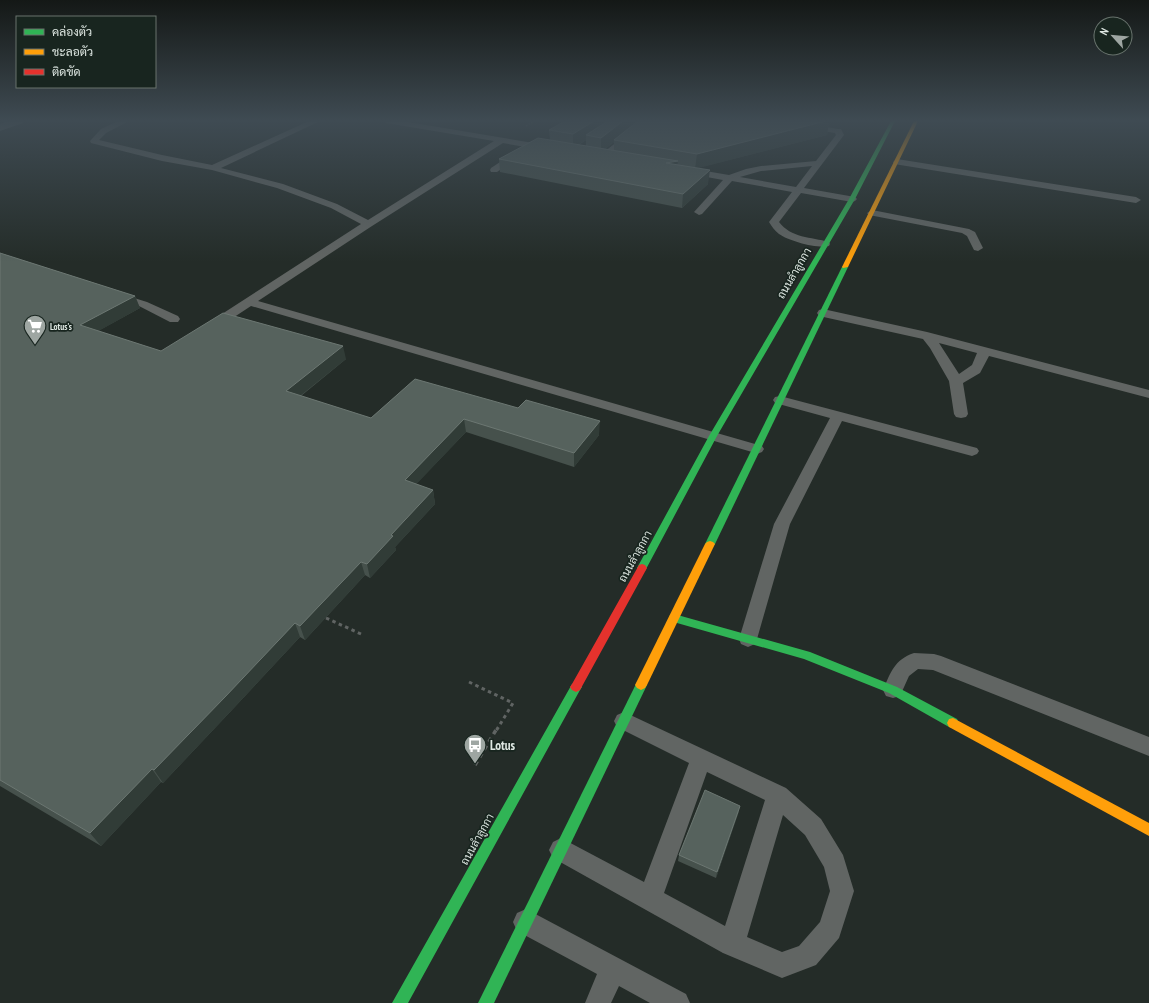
<svg xmlns="http://www.w3.org/2000/svg" width="1149" height="1003" viewBox="0 0 1149 1003" font-family="'PT Sans Narrow',Sarabun,sans-serif">
	<style>
		.lines { fill: none; stroke-linecap: round; stroke-linejoin: round }
		.path-far2 { stroke: #606463; stroke-width: 1.5; stroke-dasharray: 1.5 1.5; stroke-linecap: butt }
		.path-far1 { stroke: #606463; stroke-width: 3; stroke-dasharray: 3.5 3.5; stroke-linecap: butt }
		.path { stroke: #606463; stroke-width: 3.5; stroke-dasharray: 4.5 4.5; stroke-linecap: butt }
		.lane { fill: #616563; fill-rule: evenodd }
		.street { fill: #616563; fill-rule: evenodd }
		.fast { fill: #30b455; fill-rule: evenodd }
		.slow { fill: #ff9f0a; fill-rule: evenodd }
		.jam { fill: #e5322d; fill-rule: evenodd }
		.wall { fill: #46514c; fill-rule: evenodd }
		.shaded-wall { fill: #313c37 }
		.building { fill: #56625d; stroke: #6c7772 }
		.labels { text-anchor: middle; dominant-baseline: central; stroke-width: 3.5; stroke-linejoin: round; paint-order: stroke }
		.far-poi-label { font-size: 9px; font-weight: bold; fill: #dfe8e3; stroke: #18251f; text-anchor: start }
		.street-label { font-size: 11px; fill: #dfe8e3; stroke: #18251f }
		.near-poi-label { font-size: 13px; font-weight: bold; fill: #dfe8e3; stroke: #18251f; text-anchor: start }
	</style>
	<rect width="100%" height="100%" fill="#242c28"/>
	<g class="lines">
		<path class="path-far2" d="M 526,126 L 534,121"/>
		<g class="path-far1">
			<path d="M 326,618 L 361,634"/>
			<path d="M 469,682 L 513,703 L 496,731"/>
		</g>
		<path class="path" d="M 475,765 L 496,730"/>
		<g class="lane">
			<path d="M 118,121 L 129,121 L 106,133 L 99,140 L 162,155 L 212,165 L 309,121 L 320,121 L 221,168 L 283,184 L 337,204 L 368,220 L 494,141 L 386,123 L 382,121 L 402,121 L 551,146 L 552,148 L 551,150 L 548,151 L 503,143 L 372,226 L 258,301 L 762,446 L 764,449 L 762,452 L 757,454 L 752,452 L 251,306 L 216,329 L 208,329 L 206,326 L 208,323 L 361,224 L 331,208 L 277,188 L 212,170 L 162,161 L 91,143 L 90,141 L 101,129 Z"/>
			<path d="M 644,121 L 653,121 L 606,159 L 600,159 L 599,157 L 600,155 Z"/>
			<path d="M 769,121 L 791,121 L 838,129 L 841,129 L 844,135 L 804,188 L 855,197 L 857,199 L 855,201 L 852,202 L 801,193 L 779,222 C 791,238 811,237 829,242 L 830,244 L 829,246 C 817,249 789,241 779,234 C 775,231 772,227 769,222 L 792,192 L 732,181 L 702,214 L 699,215 L 694,212 L 723,180 L 685,173 L 684,171 L 685,169 L 688,168 L 729,175 L 746,169 L 761,166 L 816,161 L 836,135 L 835,133 L 773,123 ZM 812,166 L 796,187 L 740,177 L 761,171 Z"/>
			<path d="M 517,151 L 521,154 L 520,156 L 497,172 L 491,172 L 490,170 L 491,168 Z"/>
			<path d="M 897,159 L 1136,197 L 1141,200 L 1136,203 L 894,164 L 893,162 Z"/>
			<path d="M 872,210 L 969,229 L 975,232 L 983,248 L 978,251 L 974,250 L 967,236 L 962,233 L 869,215 L 867,213 Z"/>
			<path d="M 118,293 L 147,302 L 178,316 L 180,319 L 178,322 L 170,322 L 139,306 L 114,298 L 112,296 L 114,294 Z"/>
			<path d="M 823,309 L 927,332 L 1149,390 L 1149,398 L 989,356 L 980,373 L 963,383 L 968,414 L 966,417 L 961,418 L 956,417 L 954,414 L 949,381 L 930,348 L 923,339 L 819,316 L 817,313 L 819,310 ZM 939,343 L 977,353 L 972,365 L 959,374 Z"/>
			<path d="M 780,396 L 977,448 L 979,451 L 977,454 L 972,456 L 842,421 L 790,524 L 757,639 L 755,644 L 748,647 L 741,644 L 739,639 L 774,524 L 830,418 L 775,403 L 773,400 L 775,397 Z"/>
			<path d="M 914,653 L 934,654 L 941,656 L 1149,737 L 1149,756 L 933,670 L 918,669 L 909,676 L 900,696 L 893,698 L 886,696 L 883,690 C 891,672 894,660 914,653 Z"/>
			<path d="M 624,712 L 786,788 L 821,819 L 843,855 L 854,891 L 839,938 L 816,965 L 782,978 L 723,953 L 553,858 L 549,850 L 553,842 L 561,838 L 644,882 L 689,763 L 617,727 L 614,721 L 617,715 ZM 707,772 L 765,800 L 725,926 L 664,893 ZM 783,815 L 805,835 L 824,867 L 830,891 L 820,922 L 799,946 L 782,952 L 747,937 Z"/>
			<path d="M 526,909 L 686,994 L 690,1003 L 650,1003 L 619,986 L 611,1003 L 585,1003 L 597,974 L 517,931 L 513,922 L 517,913 Z"/>
		</g>
		<path class="street" d="M 8,121 L 24,121 L 23,123 L 0,131 L 0,124 Z"/>
		<g class="fast">
			<path d="M 891,121 L 895,121 L 855,199 L 717,436 L 645,571 L 639,571 L 637,568 L 709,436 L 849,199 Z"/>
			<path d="M 845,265 L 848,267 L 715,544 L 713,546 L 707,546 L 705,544 L 842,267 Z"/>
			<path d="M 674,614 L 810,652 L 897,687 L 957,719 L 959,723 L 957,727 L 953,728 L 949,727 L 889,693 L 804,659 L 670,621 L 669,618 L 670,615 Z"/>
			<path d="M 641,680 L 645,682 L 647,685 L 494,1003 L 478,1003 L 637,682 Z"/>
			<path d="M 576,682 L 580,684 L 582,687 L 580,690 L 408,1003 L 392,1003 L 572,684 Z"/>
		</g>
		<g class="slow">
			<path d="M 914,121 L 918,121 L 848,267 L 843,268 L 842,267 Z"/>
			<path d="M 710,541 L 713,542 L 715,544 L 647,685 L 645,688 L 641,690 L 637,688 L 635,685 L 705,544 L 707,542 Z"/>
			<path d="M 953,718 L 1149,823 L 1149,836 L 949,727 L 947,723 L 949,719 Z"/>
		</g>
		<path class="jam" d="M 642,564 L 645,565 L 647,568 L 580,690 L 576,692 L 572,690 L 570,687 L 572,684 L 639,565 Z"/>
	</g>
	<g class="wall">
		<path d="M 565,121 L 829,121 L 827,135 L 697,168 L 708,184 L 682,208 L 500,172 L 499,159 L 550,140 L 549,130 ZM 586,140 L 586,146 L 579,145 ZM 614,142 L 614,150 L 605,149 Z"/>
		<path d="M 0,253 L 135,296 L 140,308 L 98,331 L 161,351 L 346,359 L 301,396 L 371,418 L 415,379 L 599,435 L 574,467 L 466,432 L 416,484 L 433,490 L 435,504 L 395,547 L 396,550 L 370,578 L 365,575 L 305,640 L 300,637 L 231,711 L 163,783 L 161,782 L 101,846 L 0,786 Z"/>
		<path d="M 739,811 L 716,878 L 678,861 L 679,855 Z"/>
	</g>
	<g class="shaded-wall">
		<path d="M 594,121 L 606,121 L 606,129 L 586,135 L 586,140 L 573,148 L 573,134 Z"/>
		<path d="M 623,121 L 641,121 L 614,140 L 614,142 L 601,152 L 601,138 Z"/>
		<path d="M 826,121 L 829,121 L 827,135 L 695,169 L 697,154 Z"/>
		<path d="M 678,161 L 676,174 L 666,163 Z"/>
		<path d="M 710,170 L 708,184 L 682,208 L 683,194 Z"/>
		<path d="M 135,296 L 140,308 L 86,338 L 80,325 Z"/>
		<path d="M 343,346 L 346,359 L 290,404 L 286,391 Z"/>
		<path d="M 464,419 L 466,432 L 407,494 L 405,480 Z"/>
		<path d="M 600,421 L 599,435 L 574,467 L 574,453 Z"/>
		<path d="M 433,490 L 435,504 L 395,547 L 396,550 L 370,578 L 367,564 L 391,535 Z"/>
		<path d="M 361,562 L 365,575 L 305,640 L 300,626 Z"/>
		<path d="M 295,623 L 300,637 L 231,711 L 163,783 L 154,770 Z"/>
		<path d="M 152,769 L 161,782 L 101,846 L 90,833 Z"/>
		<path d="M 740,806 L 739,811 L 716,878 L 717,872 Z"/>
	</g>
	<g class="building">
		<path d="M 565,121 L 594,121 L 573,134 L 549,130 Z"/>
		<path d="M 608,121 L 623,121 L 601,138 L 586,135 Z"/>
		<path d="M 638,121 L 826,121 L 697,154 L 614,140 Z"/>
		<path d="M 538,138 L 678,161 L 666,163 L 710,170 L 683,194 L 499,159 Z"/>
		<path d="M 0,253 L 135,296 L 80,325 L 161,351 L 223,313 L 343,346 L 286,391 L 371,418 L 415,379 L 518,408 L 526,400 L 600,421 L 574,453 L 464,419 L 405,480 L 433,490 L 391,535 L 393,536 L 367,564 L 361,562 L 300,626 L 295,623 L 225,697 L 154,770 L 152,769 L 90,833 L 0,780 Z"/>
		<path d="M 705,790 L 740,806 L 717,872 L 679,855 Z"/>
	</g>
	<linearGradient id="sky" x2="0" y2="1"><stop stop-color="#141816"/><stop offset="0.46" stop-color="#3f4b53"/><stop offset="1" stop-color="#3f4b53" stop-opacity="0"/></linearGradient>
	<rect width="1149" height="262" fill="url(#sky)"/>
	<defs>
		<g id="supermarket-pin" transform="scale(1.15)"><path d="M0 17L-7.5 6A9.5 9.5 0 1 1 7.5 6Z" fill="#9ea6a2" stroke="#18251f"/><path d="M-6-5.5h2.5l.6 2H6L4.5 2H-2.5L-4.4-4H-6ZM-1.5 3.2a1.3 1.3 0 1 0 .1 0ZM3 3.2a1.3 1.3 0 1 0 .1 0Z" fill="#fff"/></g>
		<g id="bus-pin" transform="scale(1.15)"><path d="M0 17L-7.5 6A9.5 9.5 0 1 1 7.5 6Z" fill="#9ea6a2" stroke="#18251f"/><path d="M-5-6H5V4H4V6H2V4H-2V6H-4V4H-5ZM-3.5-4V0h7V-4ZM-3.5 1.2v1.5H-2V1.2ZM2 1.2v1.5H3.5V1.2Z" fill="#fff"/></g>
	</defs>
	<g fill-rule="evenodd">
		<use href="#supermarket-pin" x="35" y="326"/>
		<use href="#bus-pin" x="475" y="745"/>
	</g>
	<g class="labels">
		<g class="far-poi-label">
			<text x="50" y="326">Lotus's</text>
		</g>
		<g class="street-label">
			<text transform="translate(794 273) rotate(-60)">ถนนลำลูกกา</text>
			<text transform="translate(635 556) rotate(-61)">ถนนลำลูกกา</text>
			<text transform="translate(477 839) rotate(-61)">ถนนลำลูกกา</text>
		</g>
		<g class="near-poi-label">
			<text x="490" y="745">Lotus</text>
		</g>
	</g>
	<rect x="16" y="16" width="140" height="72" fill="#18251f" stroke="#68736d"/>
	<rect x="24" y="29" width="20" height="6" fill="#30b455" stroke="#68736d"/>
	<text x="52" y="36" font-size="12" fill="#dfe8e3">คล่องตัว</text>
	<rect x="24" y="49" width="20" height="6" fill="#ff9f0a" stroke="#68736d"/>
	<text x="52" y="56" font-size="12" fill="#dfe8e3">ชะลอตัว</text>
	<rect x="24" y="69" width="20" height="6" fill="#e5322d" stroke="#68736d"/>
	<text x="52" y="76" font-size="12" fill="#dfe8e3">ติดขัด</text>
	<g transform="translate(1113 36) rotate(297)"><circle r="19" fill="#18251f" stroke="#68736d"/>
	<path d="M0-3L7 15L0 10L-7 15Z" fill="#9ea6a2"/>
	<text y="-6" font-size="11" font-weight="bold" text-anchor="middle" fill="#dfe8e3">N</text>
	</g>
</svg>
